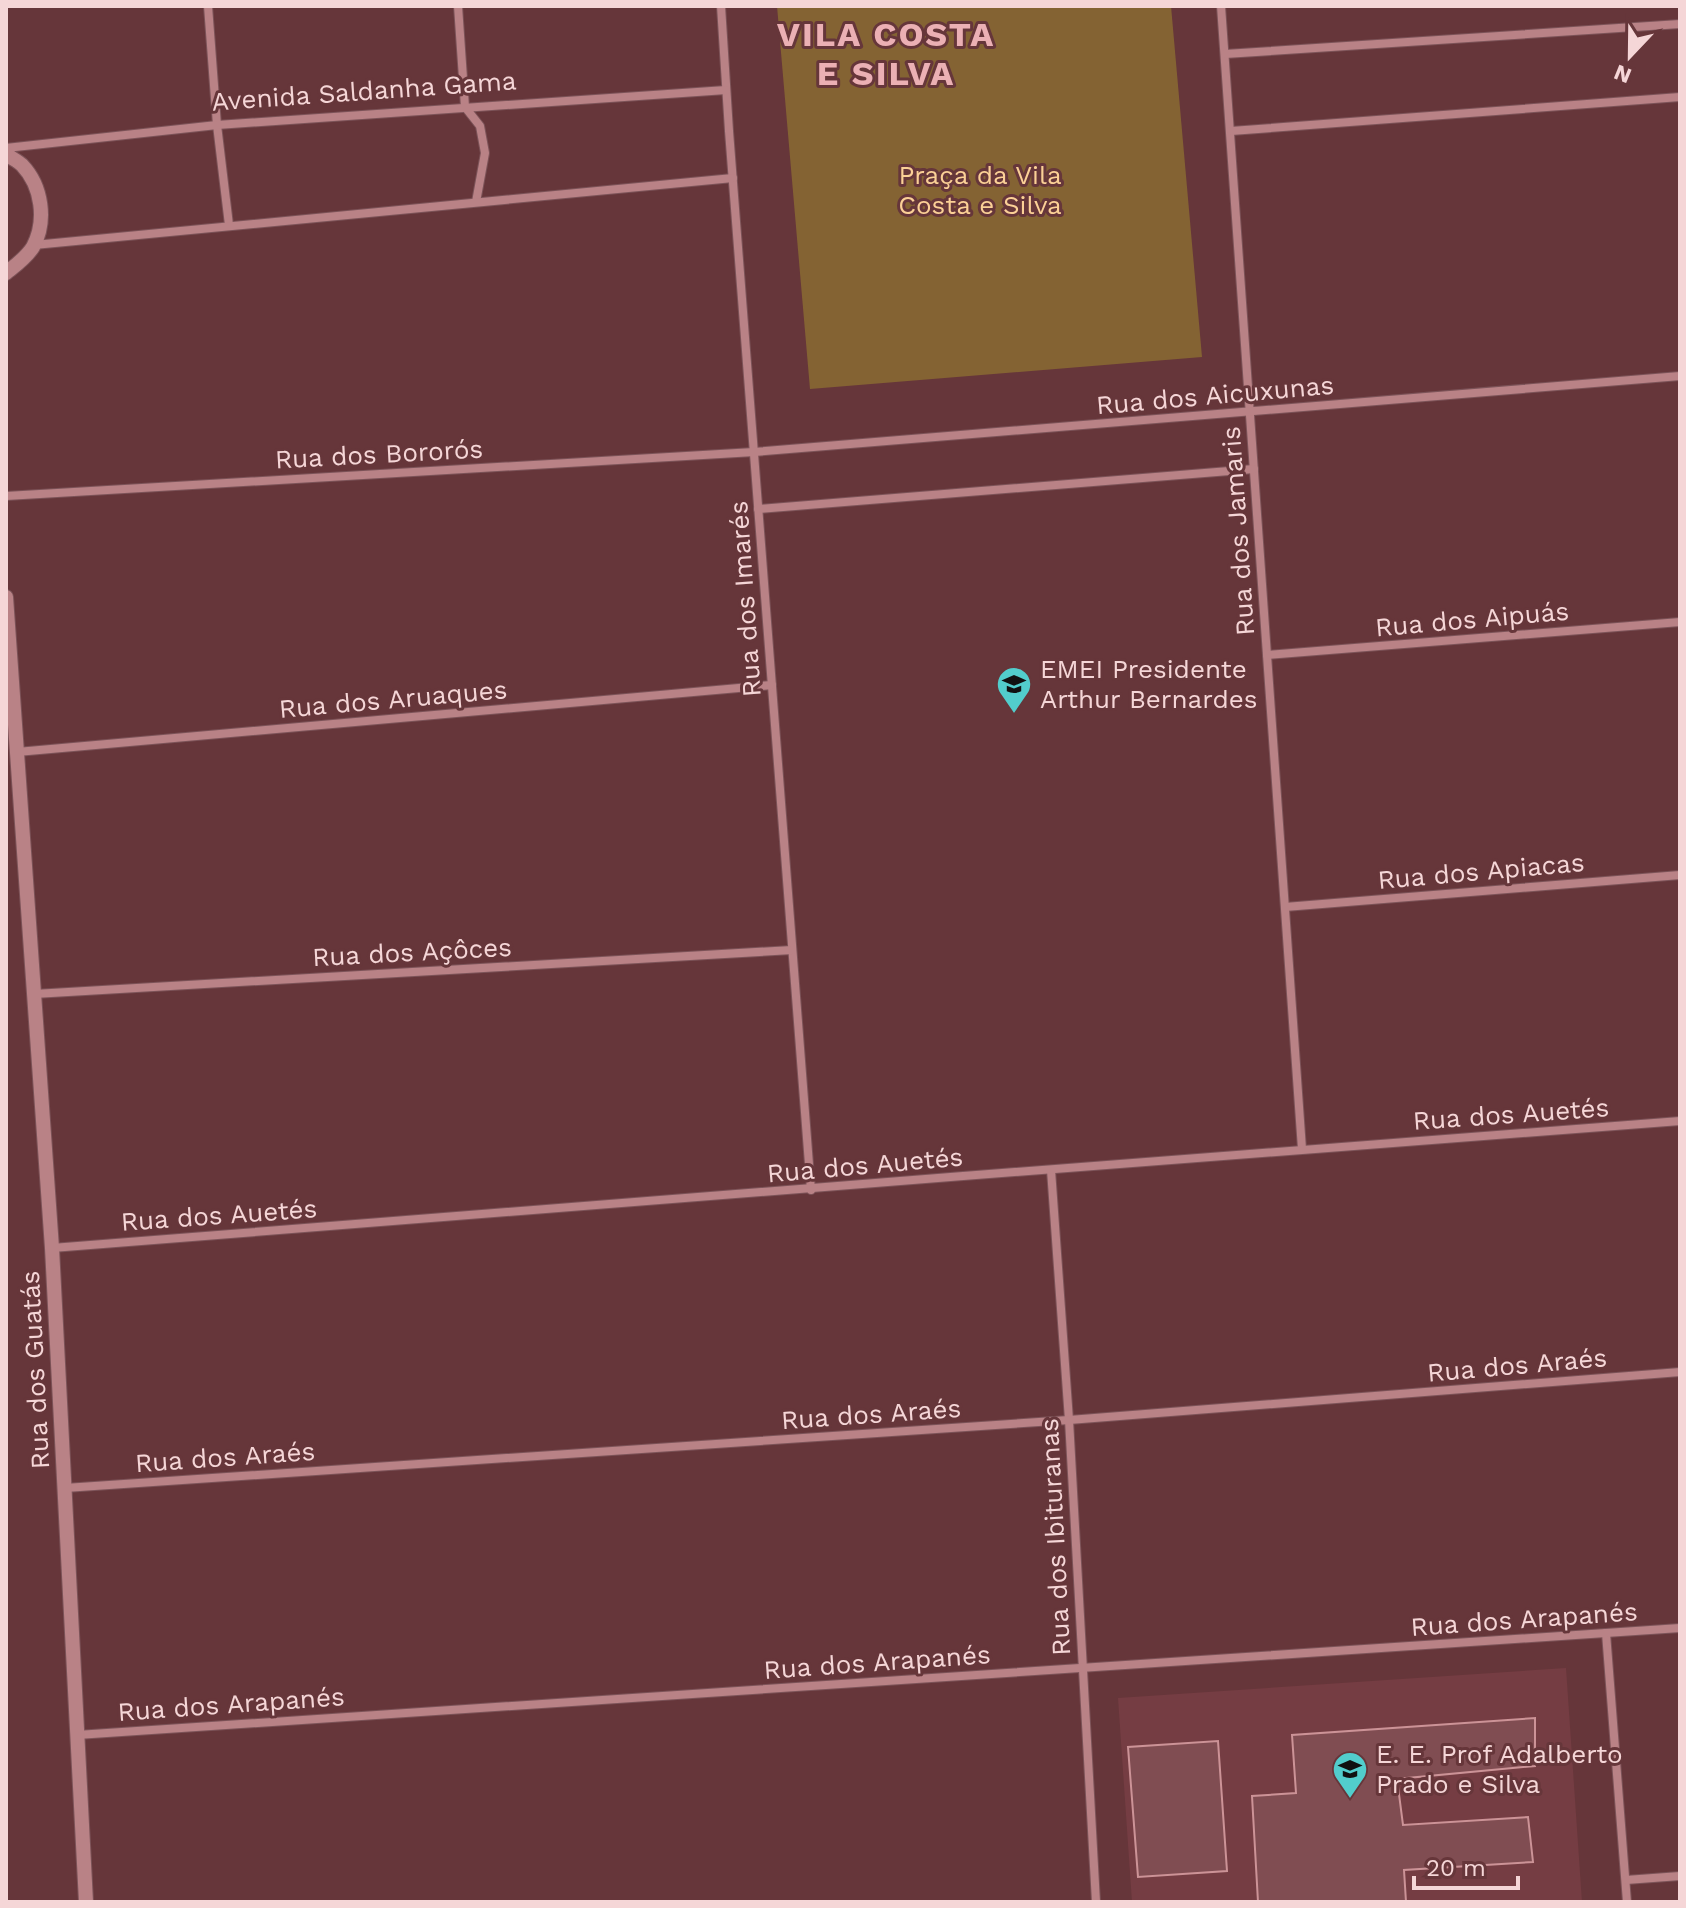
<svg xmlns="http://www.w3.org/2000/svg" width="1686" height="1908" viewBox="0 0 1686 1908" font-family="'Work Sans',sans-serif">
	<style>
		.built { fill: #753d43 }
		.green { fill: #846333 }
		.building { fill: #804d52; stroke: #cc9397; stroke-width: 2 }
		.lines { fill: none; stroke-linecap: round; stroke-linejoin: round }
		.minor-casing { stroke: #7c5358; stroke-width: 10 }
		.tertiary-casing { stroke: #7c5358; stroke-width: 16 }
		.minor { stroke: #b98286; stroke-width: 8 }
		.tertiary { stroke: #b98286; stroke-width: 14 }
		.labels { text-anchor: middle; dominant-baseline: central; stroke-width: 6; stroke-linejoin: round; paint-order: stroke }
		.street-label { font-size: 26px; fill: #f5d6d7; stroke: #66363a }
		.park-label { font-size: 26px; fill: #fbd096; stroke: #66363a }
		.poi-label { font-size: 26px; fill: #f5d6d7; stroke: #66363a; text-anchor: start }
		.district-label { font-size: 34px; font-weight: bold; letter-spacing: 2px; fill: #ebb0b4; stroke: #66363a }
	</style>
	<rect width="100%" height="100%" fill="#66363a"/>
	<path class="built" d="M 1566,1668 L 1582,1902 L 1132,1902 L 1118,1698 Z"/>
	<path class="green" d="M 777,6 L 1171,6 L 1202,357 L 810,389 Z"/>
	<g class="building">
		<path d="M 1535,1718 L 1535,1766 L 1397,1779 L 1403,1825 L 1528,1817 L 1533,1862 L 1404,1870 L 1406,1902 L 1258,1902 L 1252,1796 L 1296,1793 L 1292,1735 Z"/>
		<path d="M 1218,1741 L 1227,1871 L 1138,1877 L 1128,1747 Z"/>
	</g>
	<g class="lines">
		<g class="minor-casing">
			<g id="minor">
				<path d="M 208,6 L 217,125 L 229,225"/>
				<path d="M 458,6 L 465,107 L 480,126 L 485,153 L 476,202"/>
				<path d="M 721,6 L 729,131 L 811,1190"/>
				<path d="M 1221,6 L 1302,1149"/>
				<path d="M 1225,54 L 1680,24"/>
				<path d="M 1231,131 L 1680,97"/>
				<path d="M 6,148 L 217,125 L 726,90"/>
				<path d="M 34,245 L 733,178"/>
				<path d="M 6,496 L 754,452 L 1680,376"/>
				<path d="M 758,509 L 1254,469"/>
				<path d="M 1267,655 L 1680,622"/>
				<path d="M 17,752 L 772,685"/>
				<path d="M 1285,907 L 1680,875"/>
				<path d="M 34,994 L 792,950"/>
				<path d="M 1051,1170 L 1069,1420 L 1096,1902"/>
				<path d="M 52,1248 C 595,1206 1137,1161 1680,1121"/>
				<path d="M 65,1488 L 1069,1420 L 1680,1372"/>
				<path d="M 1606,1633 L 1627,1902"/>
				<path d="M 77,1735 L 1680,1628"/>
				<path d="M 1626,1880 L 1680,1876"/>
			</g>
		</g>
		<g class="tertiary-casing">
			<g id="tertiary">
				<path d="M 6,154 C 11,158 18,161 22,165 C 42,186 47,221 33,247 C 26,258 16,265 6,273"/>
				<path d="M 6,597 L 52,1248 L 86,1902"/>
			</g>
		</g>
		<use href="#minor" class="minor"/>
		<use href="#tertiary" class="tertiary"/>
	</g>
	<defs>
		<g id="school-pin" transform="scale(1.8)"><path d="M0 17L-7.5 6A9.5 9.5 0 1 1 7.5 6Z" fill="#52cdcc" stroke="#66363a"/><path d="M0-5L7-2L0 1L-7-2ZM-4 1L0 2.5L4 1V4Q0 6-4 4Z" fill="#111"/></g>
	</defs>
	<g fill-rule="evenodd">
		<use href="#school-pin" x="1014" y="684"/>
		<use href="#school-pin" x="1350" y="1769"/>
	</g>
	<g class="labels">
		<g class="street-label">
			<text transform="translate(364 91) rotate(-4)">Avenida Saldanha Gama</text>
			<text transform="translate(1215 395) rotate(-5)">Rua dos Aicuxunas</text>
			<text transform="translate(379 454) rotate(-3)">Rua dos Bororós</text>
			<text transform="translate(1238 531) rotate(-94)">Rua dos Jamaris</text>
			<text transform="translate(745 599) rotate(-94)">Rua dos Imarés</text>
			<text transform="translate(1472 619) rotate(-5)">Rua dos Aipuás</text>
			<text transform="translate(393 699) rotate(-5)">Rua dos Aruaques</text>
			<text transform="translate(1481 871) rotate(-5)">Rua dos Apiacas</text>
			<text transform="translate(412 952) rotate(-3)">Rua dos Açôces</text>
			<text transform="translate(1511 1114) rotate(-4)">Rua dos Auetés</text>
			<text transform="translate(865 1165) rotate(-5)">Rua dos Auetés</text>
			<text transform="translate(219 1215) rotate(-4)">Rua dos Auetés</text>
			<text transform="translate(1517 1365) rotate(-5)">Rua dos Araés</text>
			<text transform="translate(35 1370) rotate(-93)">Rua dos Guatás</text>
			<text transform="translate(871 1414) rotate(-4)">Rua dos Araés</text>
			<text transform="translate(225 1457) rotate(-4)">Rua dos Araés</text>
			<text transform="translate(1055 1537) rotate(-93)">Rua dos Ibituranas</text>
			<text transform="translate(1524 1619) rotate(-4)">Rua dos Arapanés</text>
			<text transform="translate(877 1662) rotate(-4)">Rua dos Arapanés</text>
			<text transform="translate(231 1704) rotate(-4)">Rua dos Arapanés</text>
		</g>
		<g class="park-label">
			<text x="980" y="175">Praça da Vila<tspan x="980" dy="30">Costa e Silva</tspan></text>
		</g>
		<g class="poi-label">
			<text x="1040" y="669">EMEI Presidente<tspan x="1040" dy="30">Arthur Bernardes</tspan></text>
			<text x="1376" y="1754">E. E. Prof Adalberto<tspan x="1376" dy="30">Prado e Silva</tspan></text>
		</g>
		<g class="district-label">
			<text x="886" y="34">VILA COSTA<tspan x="886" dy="39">E SILVA</tspan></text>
		</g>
	</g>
	<rect width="1686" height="1908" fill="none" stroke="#f5d6d7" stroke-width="16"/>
	<g transform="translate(1630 56) rotate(202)" stroke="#66363a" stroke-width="6" paint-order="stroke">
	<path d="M0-6L14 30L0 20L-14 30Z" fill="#f5d6d7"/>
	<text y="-12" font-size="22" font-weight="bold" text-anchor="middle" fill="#f5d6d7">N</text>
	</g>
	<path d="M1414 1876v12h104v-12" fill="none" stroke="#f5d6d7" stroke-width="4"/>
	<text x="1426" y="1876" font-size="24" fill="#f5d6d7" stroke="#66363a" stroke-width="6" paint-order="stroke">20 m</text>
</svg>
